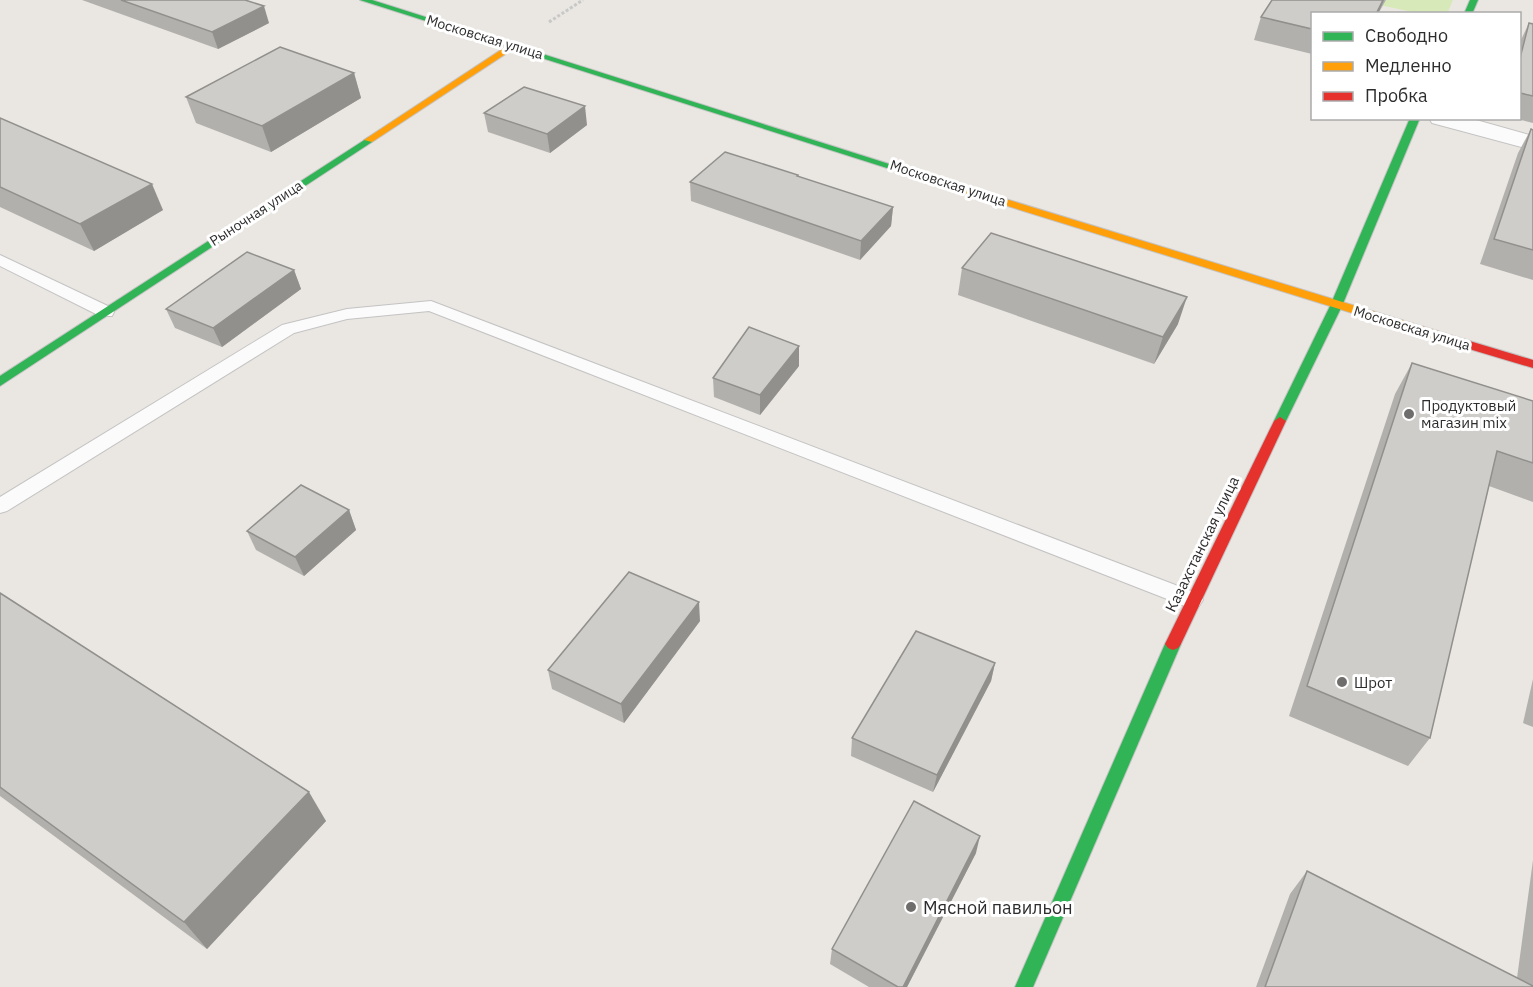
<svg xmlns="http://www.w3.org/2000/svg" width="1533" height="987" viewBox="0 0 1533 987" font-family="'IBM Plex Sans',sans-serif">
	<style>
		.pitch { fill: #d8e9b9 }
		.lines { fill: none; stroke-linecap: round; stroke-linejoin: round }
		.lane-casing { stroke: #c4c3c3; stroke-width: 2 }
		.street-casing { stroke: #c4c3c3; stroke-width: 2 }
		.fast-casing { stroke: #c4c3c3; stroke-width: 2 }
		.slow-casing { stroke: #c4c3c3; stroke-width: 2 }
		.jam-casing { stroke: #c4c3c3; stroke-width: 2 }
		.path { stroke: #c8c8c8; stroke-width: 3; stroke-dasharray: 3 2; stroke-linecap: butt }
		.lane { fill: #fcfbfb; fill-rule: evenodd }
		.street { fill: #fcfbfb; fill-rule: evenodd }
		.fast { fill: #30b455; fill-rule: evenodd }
		.slow { fill: #ff9f0a; fill-rule: evenodd }
		.jam { fill: #e5322d; fill-rule: evenodd }
		.wall { fill: #b2b0ad }
		.shaded-wall { fill: #91908d }
		.building { fill: #cfcdc9; stroke: #91908d; stroke-width: 1.5 }
		.poi-dot { fill: #6f6e6c; stroke: #fff; stroke-width: 2 }
		.labels { text-anchor: middle; dominant-baseline: central; stroke-width: 6; stroke-linejoin: round; paint-order: stroke }
		.far-street-label { font-size: 14px; fill: #2d2d2d; stroke: #fff }
		.poi-label { font-size: 15px; fill: #2d2d2d; stroke: #fff; text-anchor: start }
		.street-label { font-size: 15px; fill: #2d2d2d; stroke: #fff }
		.near-poi-label { font-size: 18px; fill: #2d2d2d; stroke: #fff; text-anchor: start }
	</style>
	<rect width="100%" height="100%" fill="#eae7e2"/>
	<path class="pitch" d="M 1356,0 L 1453,0 L 1447,14 L 1417,13 Z"/>
	<g class="lines">
		<g class="lane-casing">
			<g id="lane">
				<path d="M 0,255 L 112,308 L 114,312 L 112,316 L 100,316 L 0,266 Z"/>
				<path d="M 431,301 L 1199,594 L 1203,600 L 1199,606 L 1192,608 L 1185,606 L 429,311 L 347,319 L 294,333 L 7,511 L 0,513 L 0,497 L 282,325 L 347,309 Z"/>
			</g>
		</g>
		<g class="street-casing">
			<path id="street" d="M 1429,118 L 1469,118 L 1533,136 L 1533,150 L 1432,123 Z"/>
		</g>
		<g class="fast-casing">
			<g id="fast">
				<path d="M 360,0 L 372,0 L 965,188 L 964,190 L 956,190 Z"/>
				<path d="M 1470,0 L 1478,0 L 1472,14 L 1464,14 Z"/>
				<path d="M 1410,118 L 1420,118 L 1342,306 L 1286,421 L 1280,425 L 1276,424 L 1274,421 L 1330,306 Z"/>
				<path d="M 369,137 L 372,138 L 372,142 L 0,386 L 0,376 Z"/>
				<path d="M 1173,638 L 1178,640 L 1181,644 L 1033,987 L 1015,987 L 1165,644 L 1168,640 Z"/>
			</g>
		</g>
		<g class="slow-casing">
			<g id="slow">
				<path d="M 513,42 L 517,45 L 516,47 L 372,142 L 364,140 Z"/>
				<path d="M 960,185 L 1447,334 L 1449,337 L 1443,341 L 1439,340 L 956,190 L 955,188 Z"/>
			</g>
		</g>
		<g class="jam-casing">
			<g id="jam">
				<path d="M 1443,333 L 1533,360 L 1533,368 L 1439,340 L 1437,337 L 1439,334 Z"/>
				<path d="M 1280,417 L 1286,421 L 1181,644 L 1178,648 L 1173,650 L 1168,648 L 1165,644 L 1274,421 Z"/>
			</g>
		</g>
		<path class="path" d="M 549,22 L 583,0"/>
		<use href="#lane" class="lane"/>
		<use href="#street" class="street"/>
		<use href="#fast" class="fast"/>
		<use href="#slow" class="slow"/>
		<use href="#jam" class="jam"/>
	</g>
	<g class="wall">
		<path d="M 82,0 L 245,0 L 269,23 L 218,49 Z"/>
		<path d="M 1272,0 L 1386,0 L 1378,14 L 1312,14 L 1312,54 L 1254,40 L 1261,17 Z"/>
		<path d="M 1533,22 L 1533,123 L 1514,118 L 1520,118 L 1520,42 L 1529,23 L 1532,24 Z"/>
		<path d="M 354,73 L 361,98 L 271,152 L 196,123 L 186,97 Z"/>
		<path d="M 484,113 L 587,125 L 550,153 L 488,132 Z"/>
		<path d="M 0,118 L 163,210 L 94,251 L 0,207 Z"/>
		<path d="M 1531,129 L 1533,130 L 1533,280 L 1480,264 L 1518,153 Z"/>
		<path d="M 798,175 L 798,177 L 893,207 L 891,226 L 860,260 L 691,201 L 690,182 Z"/>
		<path d="M 962,268 L 1178,324 L 1154,364 L 958,295 Z"/>
		<path d="M 294,270 L 301,289 L 222,347 L 175,328 L 166,309 Z"/>
		<path d="M 1412,363 L 1533,401 L 1533,502 L 1489,486 L 1430,738 L 1408,766 L 1289,716 L 1395,394 Z"/>
		<path d="M 799,366 L 760,415 L 714,397 L 713,378 Z"/>
		<path d="M 349,510 L 356,530 L 304,576 L 256,550 L 247,531 Z"/>
		<path d="M 0,593 L 326,821 L 207,949 L 0,796 Z"/>
		<path d="M 700,621 L 624,723 L 552,689 L 548,670 Z"/>
		<path d="M 995,663 L 991,681 L 933,792 L 851,756 L 852,738 Z"/>
		<path d="M 1533,679 L 1533,727 L 1523,723 Z"/>
		<path d="M 976,853 L 907,987 L 869,987 L 830,964 L 832,949 Z"/>
		<path d="M 1533,860 L 1533,987 L 1256,987 L 1290,894 L 1307,871 L 1517,978 Z"/>
	</g>
	<g class="shaded-wall">
		<path d="M 1383,0 L 1384,0 L 1378,14 L 1376,14 Z"/>
		<path d="M 264,6 L 269,23 L 218,49 L 212,32 Z"/>
		<path d="M 354,73 L 361,98 L 271,152 L 262,126 Z"/>
		<path d="M 585,106 L 587,125 L 550,153 L 547,134 Z"/>
		<path d="M 152,184 L 163,210 L 94,251 L 80,224 Z"/>
		<path d="M 893,207 L 891,226 L 860,260 L 861,241 Z"/>
		<path d="M 294,270 L 301,289 L 222,347 L 213,328 Z"/>
		<path d="M 1187,297 L 1178,324 L 1154,364 L 1163,337 Z"/>
		<path d="M 799,346 L 799,366 L 760,415 L 760,395 Z"/>
		<path d="M 349,510 L 356,530 L 304,576 L 295,557 Z"/>
		<path d="M 699,602 L 700,621 L 624,723 L 621,704 Z"/>
		<path d="M 995,663 L 991,681 L 933,792 L 937,775 Z"/>
		<path d="M 309,792 L 326,821 L 207,949 L 184,922 Z"/>
		<path d="M 980,836 L 976,853 L 907,987 L 903,987 Z"/>
	</g>
	<g class="building">
		<path d="M 121,0 L 245,0 L 264,6 L 212,32 Z"/>
		<path d="M 1272,0 L 1383,0 L 1376,14 L 1312,14 L 1312,29 L 1261,17 Z"/>
		<path d="M 1529,23 L 1533,24 L 1533,96 L 1520,93 L 1520,58 Z"/>
		<path d="M 280,47 L 354,73 L 262,126 L 186,97 Z"/>
		<path d="M 524,87 L 585,106 L 547,134 L 484,113 Z"/>
		<path d="M 0,118 L 152,184 L 80,224 L 0,187 Z"/>
		<path d="M 1531,129 L 1533,130 L 1533,250 L 1494,239 Z"/>
		<path d="M 725,152 L 798,175 L 797,176 L 893,207 L 861,241 L 690,182 Z"/>
		<path d="M 991,233 L 1187,297 L 1163,337 L 962,268 Z"/>
		<path d="M 247,252 L 294,270 L 213,328 L 166,309 Z"/>
		<path d="M 749,327 L 799,346 L 760,395 L 713,378 Z"/>
		<path d="M 1412,363 L 1533,401 L 1533,463 L 1497,451 L 1430,738 L 1307,686 Z"/>
		<path d="M 301,485 L 349,510 L 295,557 L 247,531 Z"/>
		<path d="M 629,572 L 699,602 L 621,704 L 548,670 Z"/>
		<path d="M 0,593 L 309,792 L 184,922 L 0,787 Z"/>
		<path d="M 916,631 L 995,663 L 937,775 L 852,738 Z"/>
		<path d="M 914,801 L 980,836 L 903,987 L 898,987 L 832,949 Z"/>
		<path d="M 1307,871 L 1533,986 L 1533,987 L 1265,987 Z"/>
	</g>
	<g class="poi-dot">
		<circle cx="1409" cy="414" r="6"/>
		<circle cx="1342" cy="682" r="6"/>
		<circle cx="911" cy="907" r="6"/>
	</g>
	<g class="labels">
		<g class="far-street-label">
			<text transform="translate(485 37) rotate(17)">Московская улица</text>
			<text transform="translate(948 183) rotate(18)">Московская улица</text>
			<text transform="translate(256 213) rotate(-33)">Рыночная улица</text>
			<text transform="translate(1412 328) rotate(17)">Московская улица</text>
		</g>
		<g class="poi-label">
			<text x="1421" y="405">Продуктовый<tspan x="1421" dy="17">магазин mix</tspan></text>
			<text x="1354" y="682">Шрот</text>
		</g>
		<g class="street-label">
			<text transform="translate(1202 544) rotate(-64)">Казахстанская улица</text>
		</g>
		<g class="near-poi-label">
			<text x="923" y="907">Мясной павильон</text>
		</g>
	</g>
	<rect x="1311" y="12" width="210" height="108" fill="#ffffff" stroke="#ababab" stroke-width="1.5"/>
	<rect x="1323" y="32" width="30" height="9" fill="#30b455" stroke="#ababab" stroke-width="1.5"/>
	<text x="1365" y="42" font-size="18" fill="#2d2d2d">Свободно</text>
	<rect x="1323" y="62" width="30" height="9" fill="#ff9f0a" stroke="#ababab" stroke-width="1.5"/>
	<text x="1365" y="72" font-size="18" fill="#2d2d2d">Медленно</text>
	<rect x="1323" y="92" width="30" height="9" fill="#e5322d" stroke="#ababab" stroke-width="1.5"/>
	<text x="1365" y="102" font-size="18" fill="#2d2d2d">Пробка</text>
</svg>
